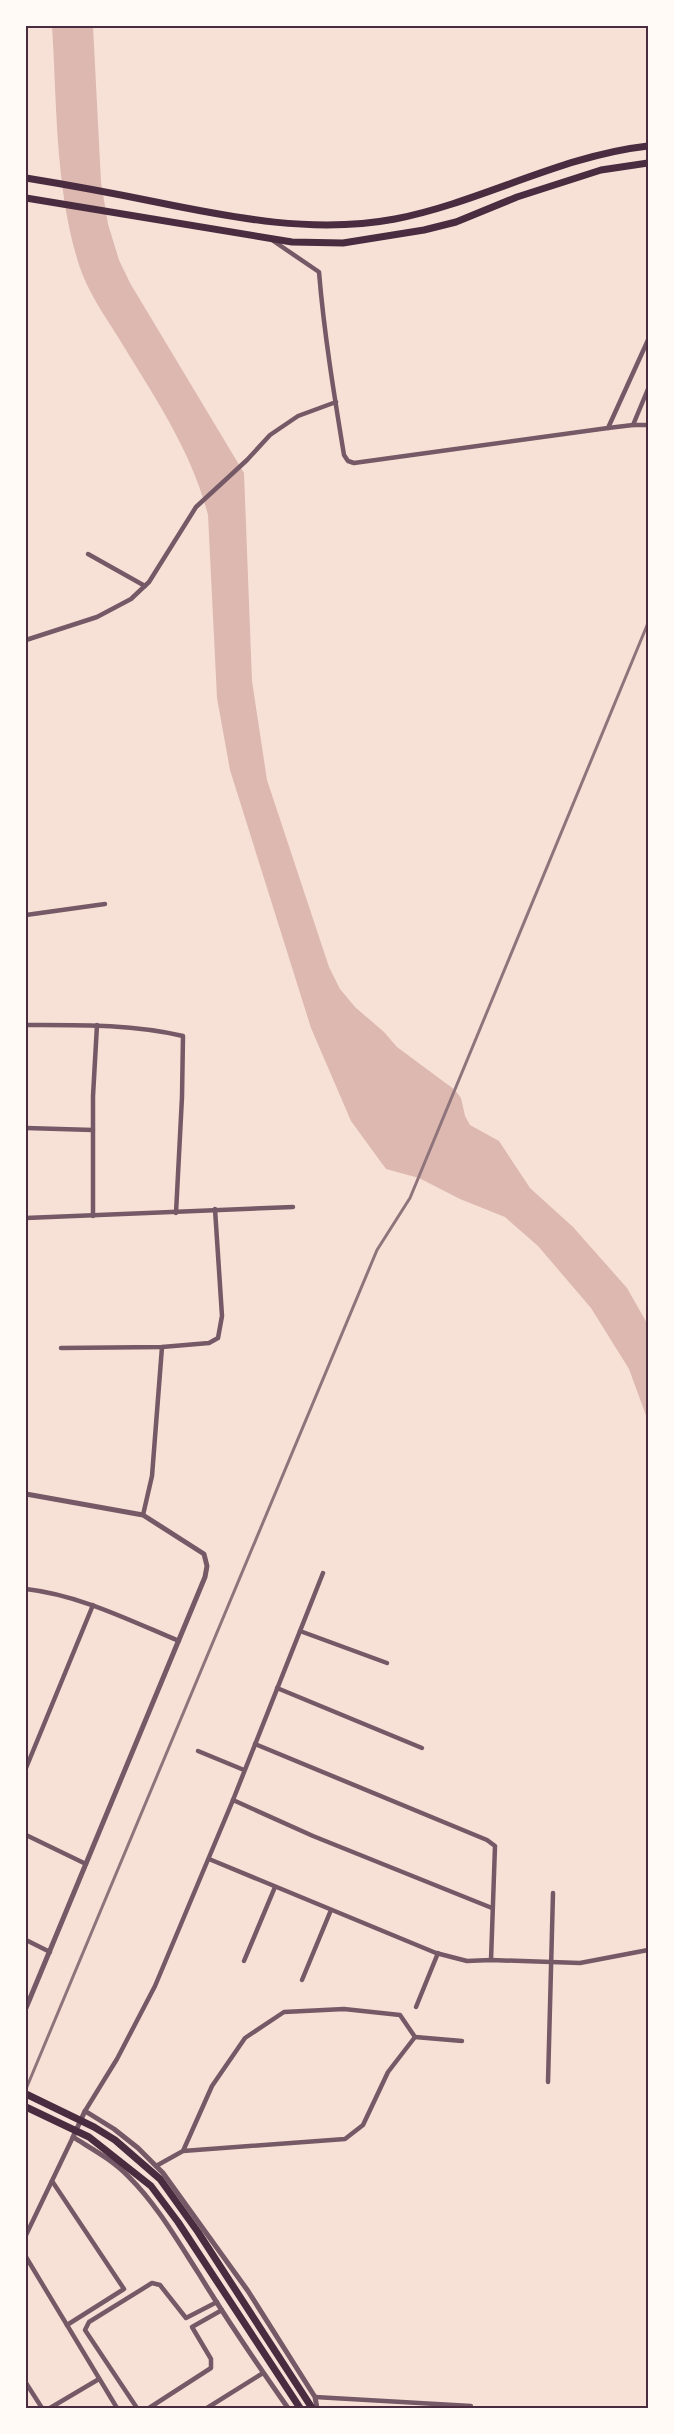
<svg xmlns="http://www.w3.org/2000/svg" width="674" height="2434" viewBox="0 0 674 2434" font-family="'DejaVu Sans',sans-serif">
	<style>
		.water { fill: #dcb8b0 }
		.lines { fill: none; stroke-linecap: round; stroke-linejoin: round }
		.minor { stroke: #755966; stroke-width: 4.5 }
		.tertiary { stroke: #755966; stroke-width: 5 }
		.primary { stroke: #4a2c40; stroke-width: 7 }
		.trunk { stroke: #4a2c40; stroke-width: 7 }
		.rail { stroke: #8f747c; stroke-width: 3 }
		.neatline { fill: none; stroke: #4a2c40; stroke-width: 2 }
	</style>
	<rect width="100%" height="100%" fill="#f7e1d7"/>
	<path class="water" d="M 52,26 L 93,26 L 101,182 L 108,224 L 119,260 L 130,283 L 244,473 L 252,681 L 267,780 L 329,967 L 340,989 L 355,1007 L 384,1032 L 397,1047 L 455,1090 L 461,1098 L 465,1116 L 470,1125 L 499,1141 L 530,1188 L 573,1227 L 627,1288 L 648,1325 L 648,1421 L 629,1369 L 591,1308 L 538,1246 L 505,1217 L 460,1199 L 419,1178 L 386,1169 L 351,1121 L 311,1028 L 230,770 L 217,698 L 208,515 C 191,449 153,395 118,337 C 104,315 87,290 79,265 C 55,189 57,104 52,26 Z"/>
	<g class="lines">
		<g class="minor">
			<path d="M 272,240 L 319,272 C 324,333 334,394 344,455 L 348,461 L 354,463 L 608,428 L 648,340"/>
			<path d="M 633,425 L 648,425"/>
			<path d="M 608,428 L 633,425 L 648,389"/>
			<path d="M 88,554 L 145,586"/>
			<path d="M 26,640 L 97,617 L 131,599 L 149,582 L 196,507 L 247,460 L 270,435 L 298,416 L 336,402"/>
			<path d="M 26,915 L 105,904"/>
			<path d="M 26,1025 C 79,1025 131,1024 183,1036 L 182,1097 L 176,1213"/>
			<path d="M 26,1128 L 93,1130"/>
			<path d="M 93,1216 L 93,1096 L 97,1025"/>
			<path d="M 26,1218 L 293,1207"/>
			<path d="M 61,1348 L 162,1347 L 209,1343 L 218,1338 L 222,1316 L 215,1209"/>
			<path d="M 143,1515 L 152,1476 L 162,1347"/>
			<path d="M 26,1589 C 79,1595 129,1620 179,1641"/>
			<path d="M 300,1631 L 387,1663"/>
			<path d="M 277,1688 L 422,1748"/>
			<path d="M 255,1744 L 487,1840 L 495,1846 L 491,1960"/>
			<path d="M 198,1751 L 244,1770"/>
			<path d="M 26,1768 L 93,1605"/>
			<path d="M 233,1800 L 313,1836 L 492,1908"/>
			<path d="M 26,1835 L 86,1864"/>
			<path d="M 209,1859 L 436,1953 L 467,1961 L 491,1960 L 580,1963 L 648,1950"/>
			<path d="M 26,1940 L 50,1952"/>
			<path d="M 244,1961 L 275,1887"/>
			<path d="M 302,1980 L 331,1910"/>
			<path d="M 416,2007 L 438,1953"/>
			<path d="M 415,2037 L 462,2041"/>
			<path d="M 548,2082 L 553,1893"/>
			<path d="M 85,2111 L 117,2059 L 155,1986 L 233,1800 L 323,1573"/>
			<path d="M 156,2166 L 183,2151 L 212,2086 L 245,2038 L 284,2012 L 344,2009 L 400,2015 L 415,2037 L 388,2072 L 363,2125 L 345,2139 L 183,2151"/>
			<path d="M 52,2181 L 124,2289 L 67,2325"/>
			<path d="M 26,2235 L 73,2137"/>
			<path d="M 26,2257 L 117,2408"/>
			<path d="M 26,2383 L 42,2408"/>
			<path d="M 315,2397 L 471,2406"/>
			<path d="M 50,2408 L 99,2379"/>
			<path d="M 137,2408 L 85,2330 L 89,2322 L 152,2283 L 160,2285 L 186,2318 L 217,2302"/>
			<path d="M 149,2408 L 211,2368 L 211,2359 L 192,2327 L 222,2310"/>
			<path d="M 207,2408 L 263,2373"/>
		</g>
		<g class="tertiary">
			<path d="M 26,1494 L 143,1515 L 204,1554 L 207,1566 L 205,1577 L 26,2008"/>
			<path d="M 288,2408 C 257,2364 227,2320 199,2274 C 177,2240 157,2205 129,2177 C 113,2160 92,2149 73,2137 L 85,2111 L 114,2129 L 138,2148 L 163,2173 L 248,2291 L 315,2397 L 317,2408"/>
		</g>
		<g class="primary">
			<path d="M 26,178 C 69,185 112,193 156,202 C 234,218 315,234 395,219 C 482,202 559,156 648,146"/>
			<path d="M 26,198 L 292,242 L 343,243 L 424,230 L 456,222 L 517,197 L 601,170 L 648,163"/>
		</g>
		<g class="trunk">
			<path d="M 26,2094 L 94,2127 L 115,2140 L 160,2179 L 198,2232 L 312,2408"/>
			<path d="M 26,2107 L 89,2137 L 151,2186 L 178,2222 L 300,2408"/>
		</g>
		<path class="rail" d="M 26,2089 L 377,1250 L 410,1198 L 648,623"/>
	</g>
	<rect width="674" height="2434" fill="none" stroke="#fffaf5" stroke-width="54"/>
	<rect x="27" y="27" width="620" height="2380" class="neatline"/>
</svg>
